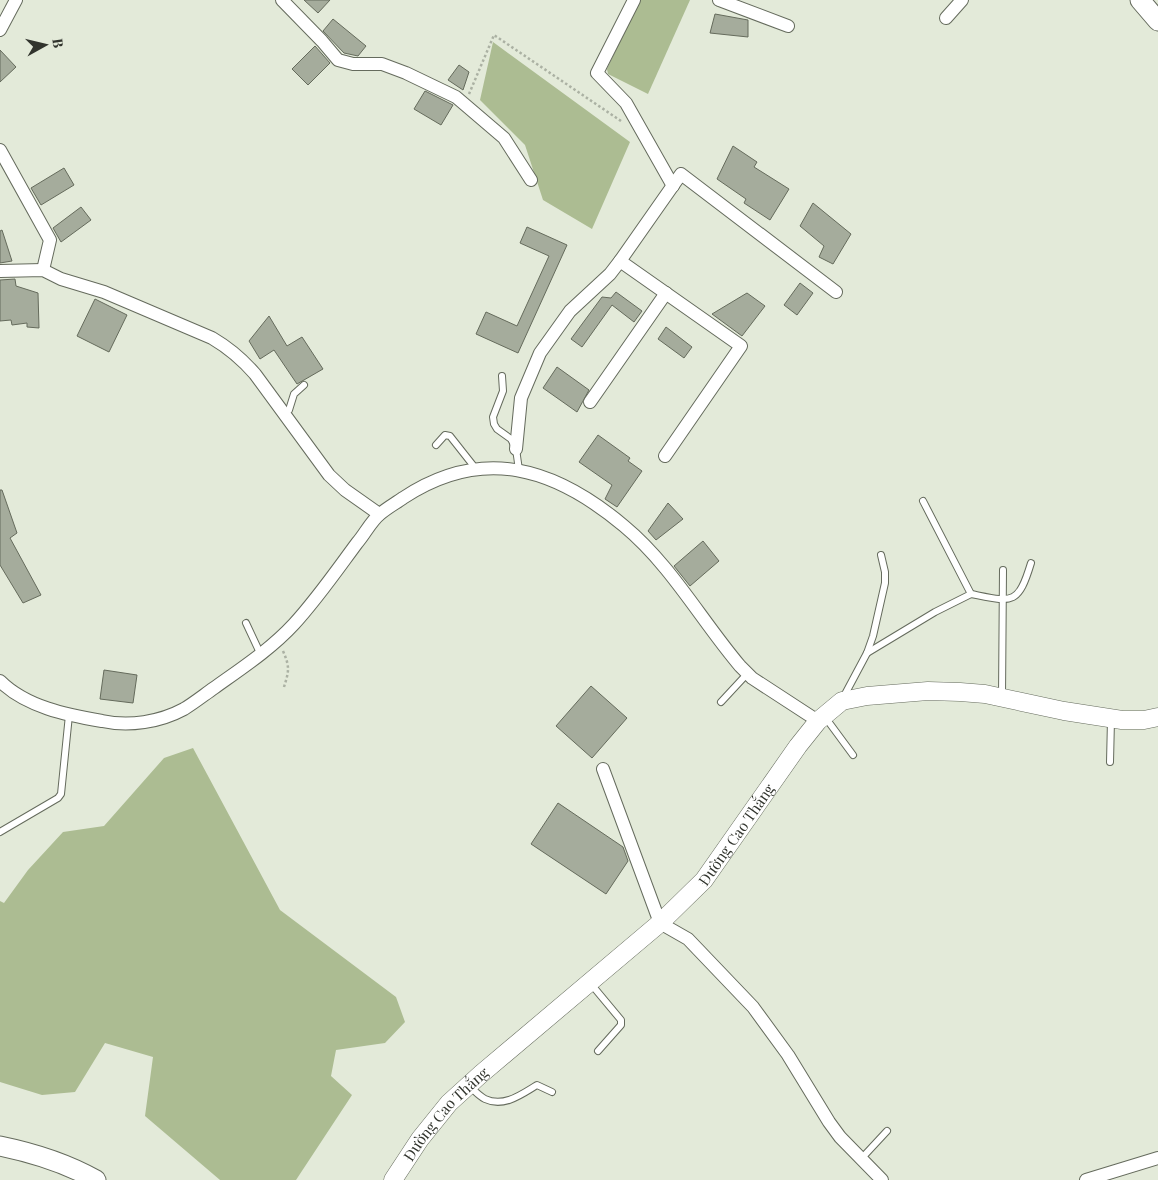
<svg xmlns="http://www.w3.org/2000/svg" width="1158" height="1180" viewBox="0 0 1158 1180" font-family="'Playfair Display',serif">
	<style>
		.green { fill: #acbc92 }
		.building { fill: #a5ac9c; stroke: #656b5c }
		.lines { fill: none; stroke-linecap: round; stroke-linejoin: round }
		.lane-casing { stroke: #656b5d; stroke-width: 8 }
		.street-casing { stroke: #656b5d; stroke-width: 14 }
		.secondary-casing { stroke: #656b5d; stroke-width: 19 }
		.primary-casing { stroke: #656b5d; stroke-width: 21 }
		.path { stroke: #abb1a3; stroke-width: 2.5; stroke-dasharray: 2.5 2.5; stroke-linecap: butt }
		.lane { stroke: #fff; stroke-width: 6 }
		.street { stroke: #fff; stroke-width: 12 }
		.secondary { stroke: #fff; stroke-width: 18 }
		.primary { stroke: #fff; stroke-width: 19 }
		.labels { text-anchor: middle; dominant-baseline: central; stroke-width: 4; stroke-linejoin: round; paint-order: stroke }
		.street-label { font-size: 15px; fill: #31342d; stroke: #e3ead9 }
	</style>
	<rect width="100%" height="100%" fill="#e3ead9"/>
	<g class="green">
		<path d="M 639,0 L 690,0 L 648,94 L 608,74 L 607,69 Z"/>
		<path d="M 493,42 L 630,142 L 592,229 L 543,200 L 525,145 L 480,100 Z"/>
		<path d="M 193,748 L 280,910 L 396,997 L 405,1022 L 385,1043 L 336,1050 L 331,1076 L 352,1095 L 296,1180 L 220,1180 L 145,1116 L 153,1057 L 105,1043 L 75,1092 L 42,1095 L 0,1082 L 0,901 L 4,903 L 28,870 L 63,832 L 104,826 L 164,758 Z"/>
	</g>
	<g class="building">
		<path d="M 304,0 L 330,0 L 318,13 Z"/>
		<path d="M 715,14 L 748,20 L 748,37 L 710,33 Z"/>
		<path d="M 333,19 L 366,46 L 358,56 L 344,53 L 323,31 Z"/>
		<path d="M 315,46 L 330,63 L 308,85 L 292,69 Z"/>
		<path d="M 0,50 L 16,67 L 0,82 Z"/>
		<path d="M 459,65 L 469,72 L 463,90 L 448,80 Z"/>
		<path d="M 425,91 L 453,105 L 441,125 L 414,109 Z"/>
		<path d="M 733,146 L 757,162 L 754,167 L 789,189 L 770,220 L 744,203 L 746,199 L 717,179 Z"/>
		<path d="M 64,168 L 74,185 L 41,205 L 31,188 Z"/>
		<path d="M 813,203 L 851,234 L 833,264 L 819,257 L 824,246 L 800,226 Z"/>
		<path d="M 81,207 L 91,220 L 61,242 L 53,228 Z"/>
		<path d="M 527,227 L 567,245 L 518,353 L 476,334 L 486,312 L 517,326 L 549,256 L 520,243 Z"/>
		<path d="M 2,230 L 12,261 L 0,263 L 0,231 Z"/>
		<path d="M 15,279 L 16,286 L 38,293 L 39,328 L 27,327 L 27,323 L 12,325 L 11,320 L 0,321 L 0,280 Z"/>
		<path d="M 800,283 L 813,293 L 797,315 L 784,305 Z"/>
		<path d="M 616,292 L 642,311 L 634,322 L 612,305 L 582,347 L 571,339 L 602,297 L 611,298 Z"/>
		<path d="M 747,293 L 765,306 L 742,336 L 712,314 Z"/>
		<path d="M 95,299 L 127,315 L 109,352 L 77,336 Z"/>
		<path d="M 269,316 L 287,346 L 302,337 L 323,369 L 297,384 L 274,350 L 260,359 L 249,341 Z"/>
		<path d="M 666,327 L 692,347 L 684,358 L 658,339 Z"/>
		<path d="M 557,367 L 589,390 L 577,412 L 543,388 Z"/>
		<path d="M 598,435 L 630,458 L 628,461 L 642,471 L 617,507 L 605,499 L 612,485 L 579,462 Z"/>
		<path d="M 0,490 L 2,490 L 17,533 L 10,538 L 41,595 L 23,603 L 0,565 Z"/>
		<path d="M 668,503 L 683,519 L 656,540 L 648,531 Z"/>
		<path d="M 703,541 L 719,561 L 690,586 L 674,566 Z"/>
		<path d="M 104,670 L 137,675 L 133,703 L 100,699 Z"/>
		<path d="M 591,686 L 627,718 L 592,758 L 556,726 Z"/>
		<path d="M 558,803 L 623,847 L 628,861 L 606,894 L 531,844 Z"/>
	</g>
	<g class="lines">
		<g class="lane-casing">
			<g id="lane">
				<path d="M 502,376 L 503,391 L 493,417 L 494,424 L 497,429 L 511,439 L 516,449 L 519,470"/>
				<path d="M 283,414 L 289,410 L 294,394 L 304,385"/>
				<path d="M 436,445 L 445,435 L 450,436 L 476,469"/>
				<path d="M 971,594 C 1012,602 1018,606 1031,563"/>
				<path d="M 246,623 L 261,655"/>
				<path d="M 867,653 L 935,612 L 971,594 L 923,501"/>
				<path d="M 1002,696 L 1003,570"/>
				<path d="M 843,698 L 867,653 L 873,636 L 885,583 L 885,572 L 881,555"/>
				<path d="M 721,702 L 747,674"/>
				<path d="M 825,717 L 853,755"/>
				<path d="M 1110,762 L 1111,720"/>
				<path d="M 0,832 L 58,798 L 61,794 L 69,715"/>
				<path d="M 591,984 L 621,1020 L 621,1025 L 598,1051"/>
				<path d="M 469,1086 C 474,1090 479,1096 485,1099 C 504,1108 522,1094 537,1085 L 552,1092"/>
				<path d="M 861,1159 L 887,1131"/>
			</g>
		</g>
		<g class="street-casing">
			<g id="street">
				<path d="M 282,0 L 322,41 L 338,60 L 353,64 L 382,64 L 406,73 L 456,97 L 504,138 L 531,180"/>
				<path d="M 634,0 L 597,73 L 626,103 L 673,186"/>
				<path d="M 719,0 L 788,26"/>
				<path d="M 946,18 L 962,0"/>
				<path d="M 0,30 L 16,0"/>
				<path d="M 0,150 L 50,240 L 43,270"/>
				<path d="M 620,261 L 741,346 L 665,456"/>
				<path d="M 0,271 L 43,270 L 61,279 L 104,292 L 212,338 C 229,348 242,359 255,374 L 329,475 L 345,490 L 379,514"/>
				<path d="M 590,402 L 666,293"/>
				<path d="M 516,449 L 521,398 L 540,353 L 570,311 L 610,274 L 620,261 L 681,174 L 836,292"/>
				<path d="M 0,681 C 26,707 67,715 102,721 C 129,727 160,722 184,709 C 194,703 204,695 214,688 C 242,668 271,649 294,624 C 317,599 337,570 357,543 C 365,534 371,521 380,514 C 387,508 396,503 403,498 C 483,445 555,468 624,526 C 671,565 701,620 740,666 L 752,678 L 818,721"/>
				<path d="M 603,769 L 660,923 L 688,939 L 753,1007 L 788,1055 L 829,1122 L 840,1137 L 882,1180"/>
				<path d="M 1086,1180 L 1158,1158"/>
			</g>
		</g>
		<g class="secondary-casing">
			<g id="secondary">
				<path id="s1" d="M 393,1180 L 420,1139 L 449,1103 L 481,1074 L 660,923 L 704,880 L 798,746 L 818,721 L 842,701 L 867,696 L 928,691 L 960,692 L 985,694 L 1064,711 L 1122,720 L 1144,720 L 1158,717"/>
			</g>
		</g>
		<g class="primary-casing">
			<g id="primary">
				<path d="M 1140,0 L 1158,21"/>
				<path d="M 0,1146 C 34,1153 66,1163 96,1180"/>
			</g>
		</g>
		<g class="path">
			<path d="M 469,94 L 494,35 L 621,121"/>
			<path d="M 283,651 C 290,667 289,671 284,687"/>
		</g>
		<use href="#lane" class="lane"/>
		<use href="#street" class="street"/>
		<use href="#secondary" class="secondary"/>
		<use href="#primary" class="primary"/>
	</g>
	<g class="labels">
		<g class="street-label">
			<text stroke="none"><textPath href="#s1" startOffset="490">Đường Cao Thắng</textPath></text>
			<text stroke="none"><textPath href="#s1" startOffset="85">Đường Cao Thắng</textPath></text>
		</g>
	</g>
	<g transform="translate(45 45) rotate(82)" stroke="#e3ead9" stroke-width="4" paint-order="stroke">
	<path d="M0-4L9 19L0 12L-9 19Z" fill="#31342d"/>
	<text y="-8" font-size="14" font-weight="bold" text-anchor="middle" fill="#31342d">B</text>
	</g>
</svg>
